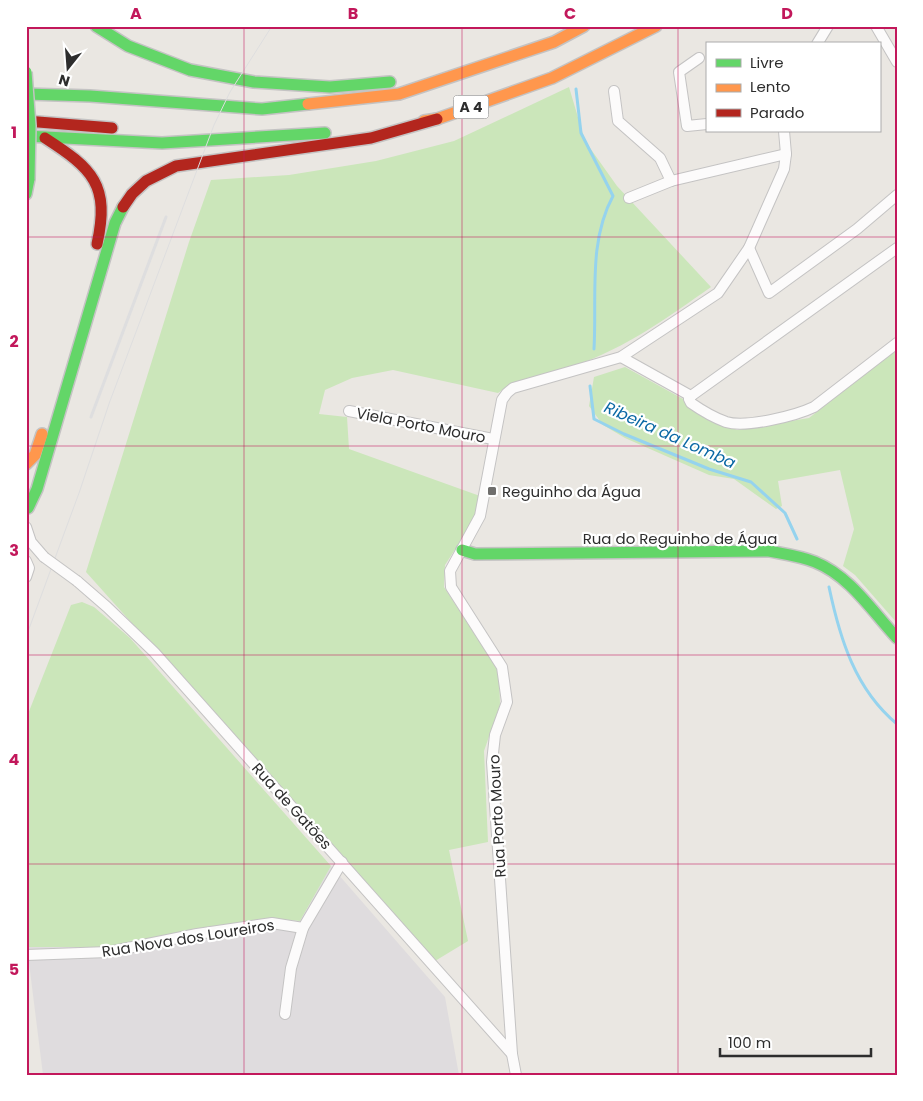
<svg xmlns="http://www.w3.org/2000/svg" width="923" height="1101" viewBox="0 0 923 1101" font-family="Poppins,sans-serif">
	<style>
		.industrial { fill: #dfdcde }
		.green { fill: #cbe6ba }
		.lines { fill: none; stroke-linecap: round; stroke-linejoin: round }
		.stream { stroke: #95d3ee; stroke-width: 3 }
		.street-casing { stroke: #c4c3c3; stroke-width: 12 }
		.fast-casing { stroke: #c4c3c3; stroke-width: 14 }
		.slow-casing { stroke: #c4c3c3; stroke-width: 14 }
		.jam-casing { stroke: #c4c3c3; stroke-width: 14 }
		.street { stroke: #fcfbfb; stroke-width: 10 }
		.fast { stroke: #63d668; stroke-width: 11 }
		.slow { stroke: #ff974d; stroke-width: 11 }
		.jam { stroke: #b3261e; stroke-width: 11 }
		.tram { stroke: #dededf; stroke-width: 1 }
		.rail { stroke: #dededf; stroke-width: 3 }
		.street-bridge-casing { stroke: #c4c3c3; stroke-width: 12; stroke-linecap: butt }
		.fast-bridge-casing { stroke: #c4c3c3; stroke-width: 14; stroke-linecap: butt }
		.street-bridge { stroke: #fcfbfb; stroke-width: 10 }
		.fast-bridge { stroke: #63d668; stroke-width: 11 }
		.grid { fill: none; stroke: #c2185b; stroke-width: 1; stroke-opacity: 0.55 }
		.poi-dot { fill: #6f6e6c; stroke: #fff; stroke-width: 2 }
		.labels { text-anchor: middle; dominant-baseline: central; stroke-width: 4.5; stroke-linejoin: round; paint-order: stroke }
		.shield { fill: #fff; stroke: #6c6c6c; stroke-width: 1 }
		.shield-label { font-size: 14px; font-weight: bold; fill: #2d2d2d }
		.street-label { font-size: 15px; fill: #2d2d2d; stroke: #fff }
		.poi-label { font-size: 15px; fill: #2d2d2d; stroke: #fff; text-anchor: start }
		.water-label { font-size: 16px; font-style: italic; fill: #0a68a4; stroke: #fff }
		.neatline { fill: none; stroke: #c2185b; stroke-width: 2 }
		.grid-label { font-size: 16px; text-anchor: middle; font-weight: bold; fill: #c2185b }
	</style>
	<rect width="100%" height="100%" fill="#eae7e2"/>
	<path class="industrial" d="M 331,866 L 445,997 L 459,1075 L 43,1075 L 27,947 L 107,947 L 187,933 L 192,929 L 237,925 L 270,918 L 300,921 Z"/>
	<g class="green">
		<path d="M 569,87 L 585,141 L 617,186 L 711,287 C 668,317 626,348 576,365 C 550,375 521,376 498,393 L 393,370 L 352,378 L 325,390 L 319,414 L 347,417 L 349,449 L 480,496 L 476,517 L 445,565 L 444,587 L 499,672 L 500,705 L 484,751 L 488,842 L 449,850 L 468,941 L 435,961 L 86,572 L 189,242 L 211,180 L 289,175 L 376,161 L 454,141 Z"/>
		<path d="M 897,349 L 897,623 L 855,575 L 843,566 L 854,529 L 840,470 L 778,481 L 782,506 L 776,509 L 734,479 L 709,475 L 625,438 L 603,425 L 589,406 L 594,377 L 625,367 L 683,399 L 688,408 L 737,430 L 809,418 Z"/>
		<path d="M 82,602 L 94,607 L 130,638 L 331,866 L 300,921 L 270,918 L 237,925 L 192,929 L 187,933 L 141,943 L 107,947 L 26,947 L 26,719 L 71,605 Z"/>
	</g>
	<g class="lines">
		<g class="stream">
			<path d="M 576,89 L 581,133 L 613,196 C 588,242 597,297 594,349"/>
			<path d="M 590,386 L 594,419 L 624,434 L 709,469 L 751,482 L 785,513 L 797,539"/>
			<path d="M 829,587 C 840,639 855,689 897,724"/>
		</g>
		<g class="street-casing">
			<g id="street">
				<path d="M 876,26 L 897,62"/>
				<path d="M 817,44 L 828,26"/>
				<path d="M 699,58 L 679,72 L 687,126 L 707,124"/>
				<path d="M 614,91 L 618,121 L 660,158 L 671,181"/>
				<path d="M 629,198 L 671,181 L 786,154"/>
				<path d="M 749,248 L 769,293 L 857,229 L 897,195"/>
				<path d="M 621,357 L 691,396"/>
				<path d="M 691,396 L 897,248"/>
				<path d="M 691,396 L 689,399 L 691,403 C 701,410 715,418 726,422 C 746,428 795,416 814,407 L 897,343"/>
				<path d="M 349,411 L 493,439"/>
				<path d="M 26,527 L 31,542 L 44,557"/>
				<path d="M 26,561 L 29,568 L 26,577"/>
				<path d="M 77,581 L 107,607 L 154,652 L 512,1054"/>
				<path d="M 26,955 L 108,952 L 197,934 L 272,923 L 303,928 L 342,862"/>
				<path d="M 285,1014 L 291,968 L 303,928"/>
				<path d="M 516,1075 L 512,1054 L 492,762 L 495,735 L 507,702 L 502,667 L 451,587 L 450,571 L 480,516 L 502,400 L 507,393 L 513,388 L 621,357 L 718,293 L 749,248 L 784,169 L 786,154 L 784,131"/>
			</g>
		</g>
		<g class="fast-casing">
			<g id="fast">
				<path d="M 96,26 L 128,46 L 190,70 L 254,82 L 330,87 L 390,82"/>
				<path d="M 26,94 L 90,96 L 262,109 L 308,104"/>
				<path d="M 26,136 L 162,143 L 325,133"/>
				<path d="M 26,194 L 29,179"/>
				<path d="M 28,508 L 37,489 L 115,223 L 123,207"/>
				<path d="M 462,550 L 475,554 L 769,551 C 784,554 800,556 815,562 C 850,576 872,611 897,638"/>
			</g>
		</g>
		<g class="slow-casing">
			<g id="slow">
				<path d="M 308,104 L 399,94 L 554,42 L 584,26"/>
				<path d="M 424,121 L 437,119 L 552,78 L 656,26"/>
				<path d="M 26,464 L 35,455 L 42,434"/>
			</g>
		</g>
		<g class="jam-casing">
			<g id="jam">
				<path d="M 26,121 L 112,128"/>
				<path d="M 45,138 C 93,169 110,185 97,244"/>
				<path d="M 123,207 L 132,194 L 146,181 L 176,166 L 371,138 L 437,119"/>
			</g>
		</g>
		<use href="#street" class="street"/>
		<use href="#fast" class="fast"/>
		<use href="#slow" class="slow"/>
		<use href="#jam" class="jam"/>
		<path class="tram" d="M 26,637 L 79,493 L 110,401 L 214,125 L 230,92 L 272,26"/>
		<path class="rail" d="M 91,417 L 166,217"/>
		<g class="street-bridge-casing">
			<path id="street-bridge" d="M 44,557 L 77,581"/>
		</g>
		<g class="fast-bridge-casing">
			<path id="fast-bridge" d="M 26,72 L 30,126 L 29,179"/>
		</g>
		<use href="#street-bridge" class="street-bridge"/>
		<use href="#fast-bridge" class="fast-bridge"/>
	</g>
	<path class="grid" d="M 244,26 L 244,1075M 462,26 L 462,1075M 678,26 L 678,1075M 26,237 L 897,237M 26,446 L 897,446M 26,655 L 897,655M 26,864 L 897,864"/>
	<rect class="poi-dot" x="487" y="486" width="10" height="10" rx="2.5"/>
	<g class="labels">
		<rect class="shield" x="453.5" y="95.5" width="35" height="23" rx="4"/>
		<g class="shield-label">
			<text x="471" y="107">A 4</text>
		</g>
		<g class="street-label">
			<text transform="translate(421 425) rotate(11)">Viela Porto Mouro</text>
			<text x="680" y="538">Rua do Reguinho de Água</text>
			<text transform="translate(292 806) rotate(48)">Rua de Gatões</text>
			<text transform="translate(497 816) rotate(-93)">Rua Porto Mouro</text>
			<text transform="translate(188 938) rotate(-9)">Rua Nova dos Loureiros</text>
		</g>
		<g class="poi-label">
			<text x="502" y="491">Reguinho da Água</text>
		</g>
		<g class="water-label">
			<text transform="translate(670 435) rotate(24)">Ribeira da Lomba</text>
		</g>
	</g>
	<rect width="923" height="1101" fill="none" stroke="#ffffff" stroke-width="55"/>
	<rect x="706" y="42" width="175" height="90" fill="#ffffff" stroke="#ababab"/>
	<rect x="716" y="59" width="25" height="8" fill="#63d668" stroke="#ababab"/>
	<text x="750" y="68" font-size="15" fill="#2d2d2d">Livre</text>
	<rect x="716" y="84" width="25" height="8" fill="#ff974d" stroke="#ababab"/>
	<text x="750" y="92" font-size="15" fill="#2d2d2d">Lento</text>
	<rect x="716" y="109" width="25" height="8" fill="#b3261e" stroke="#ababab"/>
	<text x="750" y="118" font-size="15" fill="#2d2d2d">Parado</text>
	<g transform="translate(68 68) rotate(197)" stroke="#ffffff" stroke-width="4" paint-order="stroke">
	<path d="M0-4L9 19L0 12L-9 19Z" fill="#2d2d2d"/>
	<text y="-8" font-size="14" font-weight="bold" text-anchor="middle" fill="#2d2d2d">N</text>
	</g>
	<path d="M720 1048v8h151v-8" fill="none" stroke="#2d2d2d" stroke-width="2.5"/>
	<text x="728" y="1048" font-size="15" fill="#2d2d2d" stroke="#ffffff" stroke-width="4" paint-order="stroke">100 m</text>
	<rect x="28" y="28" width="868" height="1046" class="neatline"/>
	<g class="grid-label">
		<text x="136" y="19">A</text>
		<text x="353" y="19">B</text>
		<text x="570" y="19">C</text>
		<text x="787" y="19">D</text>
		<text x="14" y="138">1</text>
		<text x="14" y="347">2</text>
		<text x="14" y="556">3</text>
		<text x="14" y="765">4</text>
		<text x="14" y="975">5</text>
	</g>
</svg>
